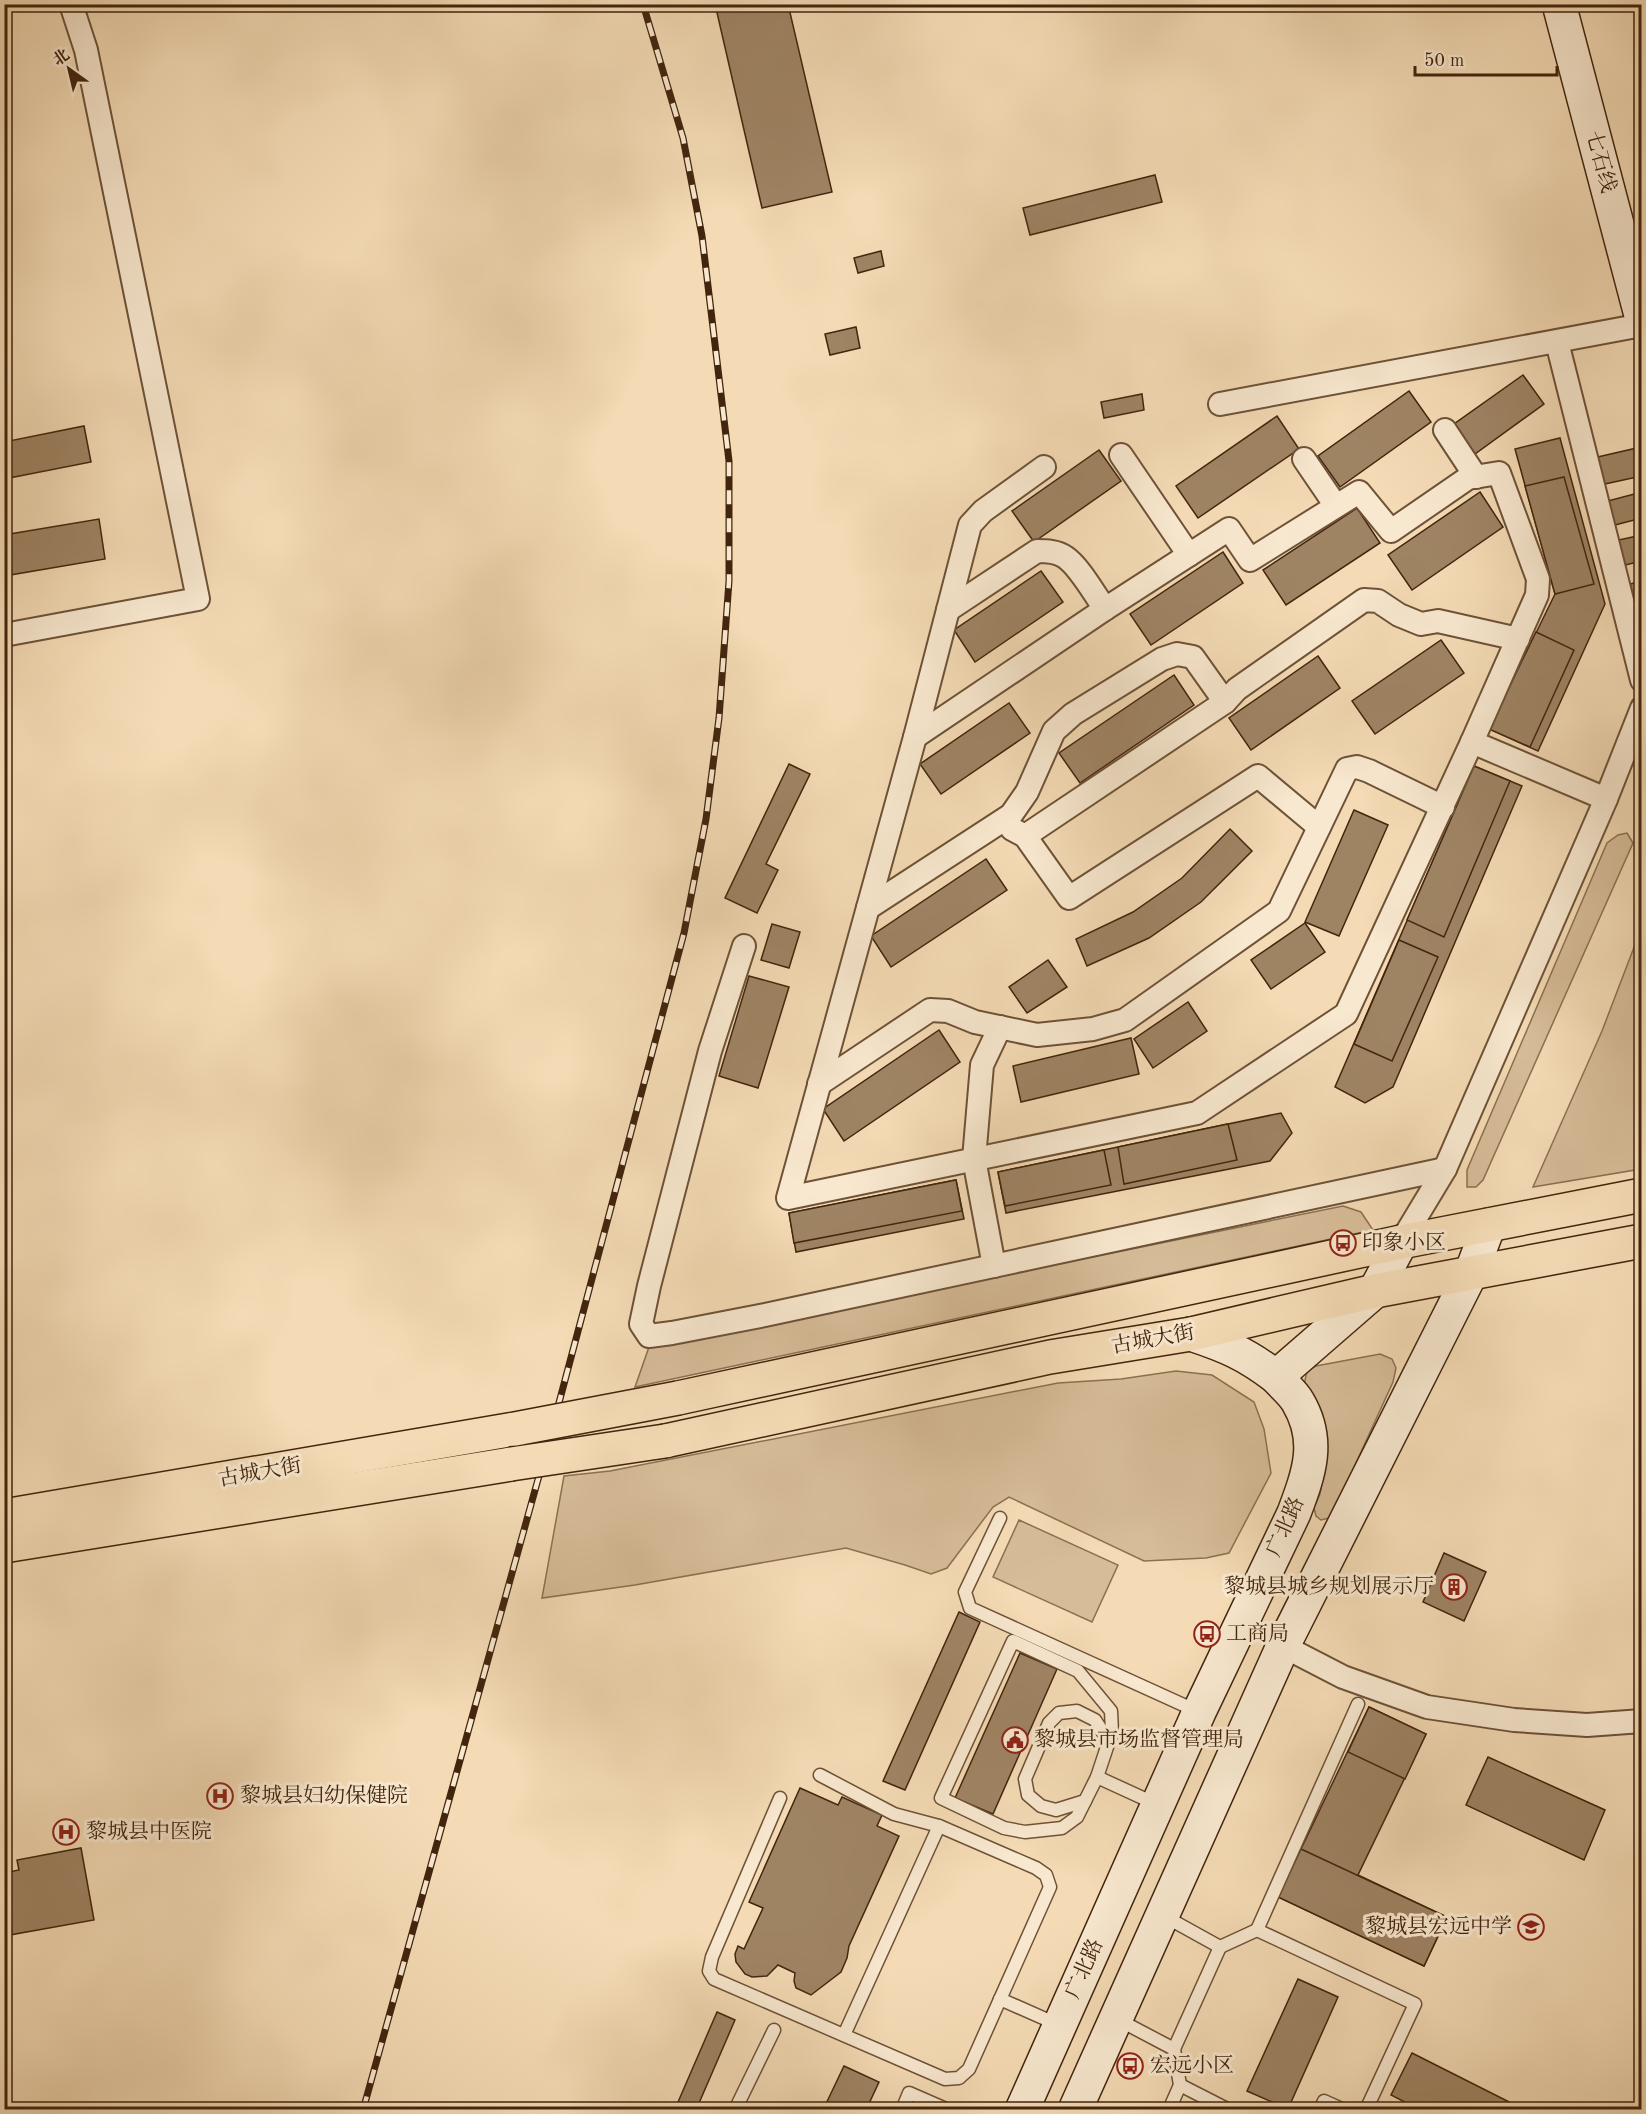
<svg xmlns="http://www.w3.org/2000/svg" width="1646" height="2114" viewBox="0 0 1646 2114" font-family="'Old Standard TT','Noto Serif SC',serif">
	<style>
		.green { fill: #d6bc98; stroke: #8c7052; stroke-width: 1.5 }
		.building { fill: #9f8464; stroke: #42250d; stroke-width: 1.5 }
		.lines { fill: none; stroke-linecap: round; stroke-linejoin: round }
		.lane-casing { stroke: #6e5237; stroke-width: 15 }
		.street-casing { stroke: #6e5237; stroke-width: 26 }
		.secondary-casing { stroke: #42250d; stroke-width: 36 }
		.primary-casing { stroke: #42250d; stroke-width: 36 }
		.lane { stroke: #f8e8cf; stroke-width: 12 }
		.street { stroke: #f8e8cf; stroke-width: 22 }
		.secondary { stroke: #f8e8cf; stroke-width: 33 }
		.primary { stroke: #f4dbb5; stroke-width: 33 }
		.rail-casing { stroke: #42250d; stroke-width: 7 }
		.rail { stroke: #f8e8cf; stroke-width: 4.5; stroke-dasharray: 14; stroke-linecap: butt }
		.primary-bridge-casing { stroke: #42250d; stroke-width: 36; stroke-linecap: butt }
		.primary-bridge { stroke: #f4dbb5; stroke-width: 33 }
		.labels { text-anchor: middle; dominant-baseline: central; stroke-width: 6; stroke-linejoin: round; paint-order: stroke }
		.street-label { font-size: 21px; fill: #42250d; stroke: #f8e8cf }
		.poi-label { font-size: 21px; fill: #42250d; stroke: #f8e8cf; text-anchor: start }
	</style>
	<rect width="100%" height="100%" fill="#f4dbb5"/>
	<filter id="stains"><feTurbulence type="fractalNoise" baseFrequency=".00333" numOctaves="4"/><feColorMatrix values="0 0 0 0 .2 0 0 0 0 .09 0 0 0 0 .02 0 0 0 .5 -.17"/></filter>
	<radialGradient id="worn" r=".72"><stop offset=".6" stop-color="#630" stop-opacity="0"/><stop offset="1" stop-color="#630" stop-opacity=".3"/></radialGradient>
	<g class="green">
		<path d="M 1627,833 L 1633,843 L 1483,1180 L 1476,1187 L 1467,1187 L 1467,1170 L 1607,843 L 1618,835 Z"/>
		<path d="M 1641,929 L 1641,1169 L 1533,1187 L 1602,1031 Z"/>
		<path d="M 1343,1206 L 1361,1212 L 1373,1230 L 635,1387 L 649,1347 Z"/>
		<path d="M 1380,1354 L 1392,1359 L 1396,1368 L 1393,1382 L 1334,1511 L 1329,1518 L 1321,1520 L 1316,1516 L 1314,1508 L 1320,1494 L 1325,1466 L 1304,1385 L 1307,1371 L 1316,1366 Z"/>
		<path d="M 1176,1371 L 1212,1375 L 1254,1402 L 1264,1429 L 1271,1473 L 1229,1553 L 1206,1558 L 1144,1561 L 1009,1497 L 993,1507 L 947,1568 L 931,1574 L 905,1565 L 846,1548 L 635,1585 L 542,1598 L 564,1476 L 610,1471 L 1058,1383 L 1121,1379 Z"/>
		<path d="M 1019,1520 L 1118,1565 L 1092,1622 L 993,1577 Z"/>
	</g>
	<g class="building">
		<path d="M 715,4 L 788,4 L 832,192 L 762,208 Z"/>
		<path d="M 1155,175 L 1162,202 L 1030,235 L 1023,208 Z"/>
		<path d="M 881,251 L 884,266 L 858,273 L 854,258 Z"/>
		<path d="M 856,327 L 860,348 L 830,355 L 825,334 Z"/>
		<path d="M 1523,375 L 1544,404 L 1475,454 L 1454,424 Z"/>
		<path d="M 1409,391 L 1431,422 L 1340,487 L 1318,456 Z"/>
		<path d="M 1142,394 L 1144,410 L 1104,418 L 1101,402 Z"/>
		<path d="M 1277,416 L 1299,449 L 1198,518 L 1176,486 Z"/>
		<path d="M 84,426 L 91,462 L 4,479 L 4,442 Z"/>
		<path d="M 1560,438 L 1605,604 L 1538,751 L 1489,729 L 1555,594 L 1515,449 Z"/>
		<path d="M 1637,448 L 1642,463 L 1642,476 L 1600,485 L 1593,458 Z"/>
		<path d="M 1099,450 L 1121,481 L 1034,542 L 1012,511 Z"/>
		<path d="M 1564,477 L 1594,584 L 1555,594 L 1525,486 Z"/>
		<path d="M 1480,492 L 1503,527 L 1412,590 L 1388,555 Z"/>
		<path d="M 1642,492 L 1642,518 L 1611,526 L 1604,502 Z"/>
		<path d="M 1357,508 L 1380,543 L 1286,605 L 1263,570 Z"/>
		<path d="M 99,519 L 105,559 L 4,576 L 4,535 Z"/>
		<path d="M 1642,535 L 1642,561 L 1621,566 L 1614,541 Z"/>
		<path d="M 1223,552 L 1243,583 L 1151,645 L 1130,614 Z"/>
		<path d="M 1041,571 L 1063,602 L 975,662 L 954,630 Z"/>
		<path d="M 1642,581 L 1642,604 L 1631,607 L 1626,585 Z"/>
		<path d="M 1536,632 L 1574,650 L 1530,747 L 1489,729 Z"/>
		<path d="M 1441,640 L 1464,673 L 1375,734 L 1352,701 Z"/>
		<path d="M 1318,656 L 1340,688 L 1251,750 L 1229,718 Z"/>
		<path d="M 1174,675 L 1194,705 L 1080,783 L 1059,753 Z"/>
		<path d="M 1009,703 L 1030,733 L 941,794 L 920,764 Z"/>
		<path d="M 789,764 L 810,774 L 766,864 L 778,870 L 757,913 L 725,898 Z"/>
		<path d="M 1474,766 L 1522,786 L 1393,1087 L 1365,1103 L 1335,1087 Z"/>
		<path d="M 1474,766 L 1510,781 L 1444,937 L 1407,920 Z"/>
		<path d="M 1354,810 L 1388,825 L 1339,936 L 1305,922 Z"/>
		<path d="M 1230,829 L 1252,851 L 1201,902 L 1149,938 L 1087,966 L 1076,939 L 1133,912 L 1182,878 Z"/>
		<path d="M 986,859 L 1007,890 L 891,967 L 871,936 Z"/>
		<path d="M 1305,923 L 1325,952 L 1271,989 L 1251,960 Z"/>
		<path d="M 772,924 L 800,932 L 789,968 L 761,960 Z"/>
		<path d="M 1399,940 L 1438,957 L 1392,1061 L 1354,1044 Z"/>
		<path d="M 1048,960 L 1067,987 L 1027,1013 L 1009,987 Z"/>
		<path d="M 749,976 L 789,987 L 758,1088 L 719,1076 Z"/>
		<path d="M 1188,1002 L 1207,1031 L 1153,1068 L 1134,1039 Z"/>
		<path d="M 939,1030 L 960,1062 L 844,1141 L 823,1109 Z"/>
		<path d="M 1131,1038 L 1139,1074 L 1021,1102 L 1013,1066 Z"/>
		<path d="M 1281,1113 L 1292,1133 L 1270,1161 L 1006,1213 L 998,1172 Z"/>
		<path d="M 1228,1124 L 1237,1160 L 1124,1184 L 1118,1147 Z"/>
		<path d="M 1104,1150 L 1111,1185 L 1005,1206 L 998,1172 Z"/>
		<path d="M 956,1180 L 964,1219 L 796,1252 L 789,1213 Z"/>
		<path d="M 956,1180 L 962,1211 L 794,1243 L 789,1213 Z"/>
		<path d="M 1444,1553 L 1486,1572 L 1464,1621 L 1423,1602 Z"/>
		<path d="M 959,1612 L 980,1622 L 905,1790 L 883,1781 Z"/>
		<path d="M 1020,1653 L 1057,1669 L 993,1814 L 955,1798 Z"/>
		<path d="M 1369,1707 L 1426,1734 L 1358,1875 L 1447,1917 L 1424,1966 L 1278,1897 Z"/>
		<path d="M 1369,1707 L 1426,1734 L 1405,1779 L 1348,1752 Z"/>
		<path d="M 1488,1757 L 1605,1810 L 1584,1860 L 1466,1805 Z"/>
		<path d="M 800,1788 L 838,1805 L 842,1797 L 882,1815 L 877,1826 L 899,1836 L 849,1946 L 847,1958 L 841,1972 L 811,1995 L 796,1988 L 794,1981 L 795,1973 L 778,1965 L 767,1976 L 752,1977 L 745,1974 L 736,1962 L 735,1954 L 738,1946 L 744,1949 L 763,1908 L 749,1902 Z"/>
		<path d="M 81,1848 L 94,1920 L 4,1936 L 4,1873 L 19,1870 L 17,1860 Z"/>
		<path d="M 1301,1849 L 1447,1917 L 1424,1966 L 1278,1897 Z"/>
		<path d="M 1298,1979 L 1338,1997 L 1288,2109 L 1247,2091 Z"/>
		<path d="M 717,2012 L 735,2020 L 696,2110 L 678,2110 L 681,2103 L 678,2102 Z"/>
		<path d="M 1412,2053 L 1525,2110 L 1420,2110 L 1391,2095 Z"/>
		<path d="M 844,2066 L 879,2082 L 866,2110 L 823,2110 Z"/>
	</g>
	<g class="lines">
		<g class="lane-casing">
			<g id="lane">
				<path d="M 1000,1518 L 965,1592 L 970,1608 L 1199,1712"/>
				<path d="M 1013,1641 L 1078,1671 L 1111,1711 L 1112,1732 L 1097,1777 L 1077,1817 L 1062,1828 L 1025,1832 L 1004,1828 L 941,1798 Z"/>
				<path d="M 1097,1777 L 1156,1804"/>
				<path d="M 780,1798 L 712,1957 L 709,1971 L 714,1979 L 945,2079 L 959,2078 L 969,2069 L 1050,1887 L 1046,1875 L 1036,1868 L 939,1826 L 894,1814 L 820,1775"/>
				<path d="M 1085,1801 L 1056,1810 L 1041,1806 L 1028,1795 L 1025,1779 L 1049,1723 L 1059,1713 L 1077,1711 L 1095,1720 L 1109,1742"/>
				<path d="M 1164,1916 L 1220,1947 L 1257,1930 L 1358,1704"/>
				<path d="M 1257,1930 L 1415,2004 L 1366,2110"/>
				<path d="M 1000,1999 L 1059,2025"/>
				<path d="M 1117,2019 L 1174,2049 L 1180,2085 L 1169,2110"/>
				<path d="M 844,2035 L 939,1826"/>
				<path d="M 1174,2049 L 1220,1947"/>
				<path d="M 1180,2085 L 1229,2110"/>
				<path d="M 735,2110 L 774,2030"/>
				<path d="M 902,2110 L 909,2093 L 948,2110"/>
				<path d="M 1320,2110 L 1324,2101 L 1344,2110"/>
			</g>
		</g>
		<g class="street-casing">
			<g id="street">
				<path d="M 1557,342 L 1642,680"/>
				<path d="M 1220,404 L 1642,325"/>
				<path d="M 1445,430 L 1476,477"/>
				<path d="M 1121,455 L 1189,555"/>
				<path d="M 1304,459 L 1336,506"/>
				<path d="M 1044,467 L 983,511 L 970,525 L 915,737 L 788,1198 L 1197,1113 L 1346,1014 L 1472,742"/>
				<path d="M 948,610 L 1037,551 C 1046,551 1057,551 1065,557 C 1079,566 1095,595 1105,609"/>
				<path d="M 4,635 L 198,599 L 86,50 L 71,4"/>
				<path d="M 915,737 L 1105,609 L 1229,529 L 1250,560 L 1359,492 L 1391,531 L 1468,478 L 1499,473 L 1538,579 L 1537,595 L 1472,742 L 1606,799"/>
				<path d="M 1012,829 L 1025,836 L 1069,898 L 1258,776 L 1319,827"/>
				<path d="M 1025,836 L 1225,702 L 1237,689 L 1364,600 L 1378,601 L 1399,615 L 1421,624 L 1438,621 L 1518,639"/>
				<path d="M 868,908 L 1011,815 L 1027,792 L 1054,731 L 1073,714 L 1162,659 L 1177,654 L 1193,657 L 1225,702"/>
				<path d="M 744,946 L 710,1051 L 649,1286 L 641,1324 L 649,1336 L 672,1333 L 765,1315 L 1445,1169"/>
				<path d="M 819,1084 L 930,1010 L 948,1011 L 975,1022 L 1037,1035 L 1093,1029 L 1125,1020 L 1279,911 L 1347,769 L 1357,767 L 1369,771 L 1443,807"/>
				<path d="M 1401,1242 L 1445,1169 L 1606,799 L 1642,708"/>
				<path d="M 994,1266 L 974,1159 L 982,1065 L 1000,1027"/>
				<path d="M 1283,1646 L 1343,1677 L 1427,1707 L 1514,1720 L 1587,1725 L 1642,1721"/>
			</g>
		</g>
		<g class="secondary-casing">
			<g id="secondary">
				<path d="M 1559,4 L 1642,319"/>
				<path d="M 1191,1334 C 1227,1346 1246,1354 1276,1377"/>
				<path d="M 1022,2110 L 1199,1712 L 1294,1513 C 1309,1473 1321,1441 1298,1402 C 1293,1393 1283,1385 1276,1377 L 1375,1291 L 1401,1242"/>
				<path d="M 1075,2110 L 1283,1646 L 1471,1273 L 1489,1225"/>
			</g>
		</g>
		<g class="primary-casing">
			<g id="primary">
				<path d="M 678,1398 L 1401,1242 L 1642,1195"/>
				<path d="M 665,1441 L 1050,1357 L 1191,1334 L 1375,1291 L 1642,1241"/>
				<path d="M 4,1516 L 515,1429"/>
				<path d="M 4,1546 L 511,1464"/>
			</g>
		</g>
		<use href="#lane" class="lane"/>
		<use href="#street" class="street"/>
		<use href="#secondary" class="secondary"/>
		<use href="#primary" class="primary"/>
		<g class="rail-casing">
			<path id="rail" d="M 363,2110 L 552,1429 L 684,933 L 706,819 L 719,718 L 729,581 L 729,461 L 702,236 L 683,138 L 643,4"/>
		</g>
		<use href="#rail" class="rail"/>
		<g class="primary-bridge-casing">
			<g id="primary-bridge">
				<path d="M 515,1429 L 678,1398"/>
				<path d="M 511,1464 L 665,1441"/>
			</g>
		</g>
		<use href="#primary-bridge" class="primary-bridge"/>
	</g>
	<defs>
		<g id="bus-ring" transform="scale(1.35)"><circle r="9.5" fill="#f8e8cf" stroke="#8f2418" stroke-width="1.5"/><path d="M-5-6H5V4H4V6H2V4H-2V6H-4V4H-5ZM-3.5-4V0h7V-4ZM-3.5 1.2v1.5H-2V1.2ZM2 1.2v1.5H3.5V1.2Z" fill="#8f2418"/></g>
		<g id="building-ring" transform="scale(1.35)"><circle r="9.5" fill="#f8e8cf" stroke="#8f2418" stroke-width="1.5"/><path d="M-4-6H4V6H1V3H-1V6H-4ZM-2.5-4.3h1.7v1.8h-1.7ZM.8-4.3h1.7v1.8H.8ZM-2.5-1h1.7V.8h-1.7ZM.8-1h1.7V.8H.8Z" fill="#8f2418"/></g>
		<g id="civic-ring" transform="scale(1.35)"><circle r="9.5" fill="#f8e8cf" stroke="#8f2418" stroke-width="1.5"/><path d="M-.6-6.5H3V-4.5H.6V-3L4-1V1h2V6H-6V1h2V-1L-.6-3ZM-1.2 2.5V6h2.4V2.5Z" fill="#8f2418"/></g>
		<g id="hospital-ring" transform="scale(1.35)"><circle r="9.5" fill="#f8e8cf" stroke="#8f2418" stroke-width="1.5"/><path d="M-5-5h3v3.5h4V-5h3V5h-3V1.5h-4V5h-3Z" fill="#8f2418"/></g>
		<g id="school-ring" transform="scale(1.35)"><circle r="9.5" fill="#f8e8cf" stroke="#8f2418" stroke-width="1.5"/><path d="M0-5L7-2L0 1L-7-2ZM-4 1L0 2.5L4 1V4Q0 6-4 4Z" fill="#8f2418"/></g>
	</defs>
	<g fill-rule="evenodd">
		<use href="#bus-ring" x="1343" y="1243"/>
		<use href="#building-ring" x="1454" y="1587"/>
		<use href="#bus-ring" x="1207" y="1634"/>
		<use href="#civic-ring" x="1015" y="1740"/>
		<use href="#hospital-ring" x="220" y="1796"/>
		<use href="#hospital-ring" x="66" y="1832"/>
		<use href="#school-ring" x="1531" y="1927"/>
		<use href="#bus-ring" x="1130" y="2066"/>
	</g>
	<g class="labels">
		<g class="street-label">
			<text transform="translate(1600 162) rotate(75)">七石线</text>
			<text transform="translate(1153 1340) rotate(-10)">古城大街</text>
			<text transform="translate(260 1473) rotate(-10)">古城大街</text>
			<text transform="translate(1286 1527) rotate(-66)">广北路</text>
			<text transform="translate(1085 1969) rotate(-66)">广北路</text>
		</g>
		<g class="poi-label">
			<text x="1362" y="1243">印象小区</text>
			<text x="1434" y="1587" text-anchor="end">黎城县城乡规划展示厅</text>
			<text x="1226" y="1634">工商局</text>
			<text x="1034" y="1740">黎城县市场监督管理局</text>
			<text x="240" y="1796">黎城县妇幼保健院</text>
			<text x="86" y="1832">黎城县中医院</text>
			<text x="1512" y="1927" text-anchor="end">黎城县宏远中学</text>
			<text x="1150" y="2066">宏远小区</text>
		</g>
	</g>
	<rect width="1646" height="2114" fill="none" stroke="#f4dbb5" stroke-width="24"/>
	<rect x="6" y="6" width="1634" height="2102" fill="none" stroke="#42250d" stroke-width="3"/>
	<rect x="12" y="12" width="1622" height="2090" fill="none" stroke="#42250d" stroke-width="1.5"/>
	<g transform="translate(69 69) rotate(326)" stroke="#f8e8cf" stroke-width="4.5" paint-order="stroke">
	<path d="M0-4.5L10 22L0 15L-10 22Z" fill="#42250d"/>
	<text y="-9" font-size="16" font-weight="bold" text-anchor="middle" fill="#42250d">北</text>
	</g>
	<path d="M1415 66v9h142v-9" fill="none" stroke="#42250d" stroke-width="3"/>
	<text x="1424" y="66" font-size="18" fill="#42250d" stroke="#f8e8cf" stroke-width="4.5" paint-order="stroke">50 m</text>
	<rect width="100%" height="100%" filter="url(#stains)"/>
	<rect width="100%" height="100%" fill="url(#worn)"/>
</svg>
